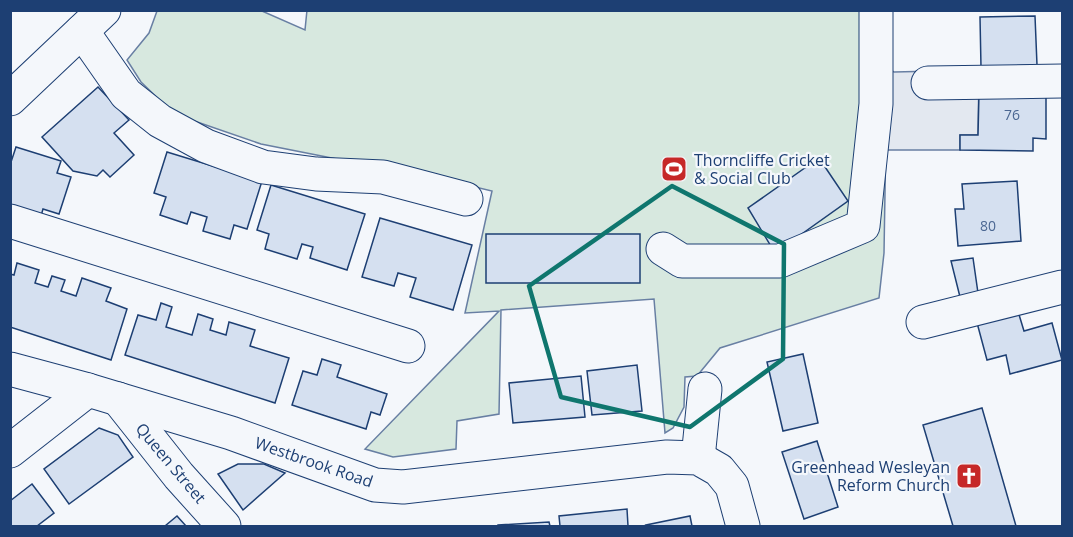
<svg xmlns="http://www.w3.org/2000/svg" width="1073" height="537" viewBox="0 0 1073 537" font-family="'Open Sans',sans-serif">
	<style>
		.green { fill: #d7e8df; stroke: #687fa3; stroke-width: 1.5 }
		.parking { fill: #e3e8f0; stroke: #687fa3; stroke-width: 1.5 }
		.building { fill: #d5e0f0; stroke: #1d3f73; stroke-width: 1.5 }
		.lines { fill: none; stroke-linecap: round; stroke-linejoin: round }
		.minor-casing { stroke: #1d3f73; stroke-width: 35 }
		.minor { stroke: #f4f7fb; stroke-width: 33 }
		.marked { fill: none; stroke: #0f766e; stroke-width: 4.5; stroke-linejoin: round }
		.labels { text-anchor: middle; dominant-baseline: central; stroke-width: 4.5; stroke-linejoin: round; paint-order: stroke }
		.number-label { font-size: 14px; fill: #4b6792 }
		.poi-label { font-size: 16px; fill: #1d3f73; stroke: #f4f7fb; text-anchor: start }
		.street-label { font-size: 16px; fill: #1d3f73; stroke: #f4f7fb }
	</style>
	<rect width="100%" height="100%" fill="#f4f7fb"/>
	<path class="green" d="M 307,10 L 888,11 L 884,253 L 879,298 L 720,348 L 697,376 L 685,377 L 684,407 L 673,428 L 665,433 L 654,299 L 501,310 L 499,414 L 457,421 L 456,449 L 393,457 L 365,449 L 499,311 L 465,313 L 492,191 L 409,171 L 357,163 L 261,144 L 174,114 L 141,82 L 127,60 L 149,33 L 157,11 L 262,11 L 305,30 Z"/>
	<path class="parking" d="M 887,67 L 894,72 L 937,71 L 979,72 L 978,135 L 960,135 L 960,150 L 885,150 Z"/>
	<g class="building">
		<path d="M 1035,16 L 1037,65 L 981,67 L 980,17 Z"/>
		<path d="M 98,87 L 129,120 L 114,133 L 134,155 L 110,177 L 103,170 L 97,176 L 73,171 L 42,137 Z"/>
		<path d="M 979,93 L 1046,93 L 1046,139 L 1033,138 L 1033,151 L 960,150 L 960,135 L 978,135 Z"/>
		<path d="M 16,147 L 61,161 L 57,173 L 71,177 L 59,214 L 43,209 L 41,216 L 10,206 L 10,165 Z"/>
		<path d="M 167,152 L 262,181 L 247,229 L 234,225 L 230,239 L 203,231 L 207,217 L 191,212 L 187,224 L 160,215 L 166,197 L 154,193 Z"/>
		<path d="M 819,158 L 848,201 L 775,253 L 748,208 Z"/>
		<path d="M 1017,181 L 1021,241 L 958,246 L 955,209 L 964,209 L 962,184 Z"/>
		<path d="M 271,185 L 365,214 L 347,270 L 310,258 L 313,247 L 302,244 L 297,259 L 265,249 L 269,234 L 257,230 Z"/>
		<path d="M 380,218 L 472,245 L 453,310 L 410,297 L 416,278 L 398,273 L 394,286 L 362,277 Z"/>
		<rect x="486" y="234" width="154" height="49"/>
		<path d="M 973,258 L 979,300 L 961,301 L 951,261 Z"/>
		<path d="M 17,263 L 39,270 L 35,283 L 48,287 L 52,276 L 65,280 L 61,291 L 76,296 L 82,278 L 111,288 L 106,301 L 127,309 L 111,360 L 10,327 L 10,274 L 14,275 Z"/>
		<path d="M 161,303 L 172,307 L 166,327 L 192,335 L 198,314 L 213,319 L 210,330 L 226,335 L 229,322 L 255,330 L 250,346 L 289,358 L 275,403 L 125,355 L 138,315 L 156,320 Z"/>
		<path d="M 1017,308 L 1024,331 L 1052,323 L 1062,360 L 1010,374 L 1006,355 L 987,360 L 976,319 Z"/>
		<path d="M 803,354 L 818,423 L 783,431 L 767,362 Z"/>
		<path d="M 322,359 L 341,365 L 337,377 L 387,394 L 380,415 L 371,412 L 366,429 L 292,405 L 303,371 L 317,375 Z"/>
		<path d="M 637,365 L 642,411 L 592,415 L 587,371 Z"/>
		<path d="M 581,376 L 585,417 L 513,423 L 509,383 Z"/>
		<path d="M 982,408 L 1016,526 L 953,526 L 923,425 Z"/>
		<path d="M 99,428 L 118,435 L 133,457 L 69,504 L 44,469 Z"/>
		<path d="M 817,441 L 838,507 L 804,519 L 782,452 Z"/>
		<path d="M 238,464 L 264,464 L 285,473 L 243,510 L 218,474 Z"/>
		<path d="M 32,484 L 54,513 L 37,526 L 10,526 L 10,501 Z"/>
		<path d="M 627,509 L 628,526 L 560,526 L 559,516 Z"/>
		<path d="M 177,516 L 186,526 L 165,526 Z"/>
		<path d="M 690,516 L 692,526 L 647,526 L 646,525 Z"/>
		<path d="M 549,522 L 550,526 L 498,526 L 498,525 Z"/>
	</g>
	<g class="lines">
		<g class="minor-casing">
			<g id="minor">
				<path d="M 82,31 L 126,94 L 160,121 L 206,146 L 263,167 L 316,174 L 383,177 L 466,199"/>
				<path d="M 928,83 L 1062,81"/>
				<path d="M 10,99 L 104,10"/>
				<path d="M 10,221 L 408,346"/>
				<path d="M 663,249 L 682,261 L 780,261 L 863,226 L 876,104 L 876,10"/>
				<path d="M 923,322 L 1062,287"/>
				<path d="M 10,369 L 88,390 L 231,433 L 375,485 L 403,487 L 667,457 L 698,458 L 719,470 L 732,486 L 743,526"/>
				<path d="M 118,399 L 179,476 L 224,526"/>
				<path d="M 10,451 L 88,390"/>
				<path d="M 698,458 L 705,389"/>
			</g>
		</g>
		<use href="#minor" class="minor"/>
	</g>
	<path class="marked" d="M 672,186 L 784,244 L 783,359 L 690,427 L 561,397 L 529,286 Z"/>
	<defs>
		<g id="stadium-square" transform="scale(1.35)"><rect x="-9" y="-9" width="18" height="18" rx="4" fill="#c62828" stroke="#f4f7fb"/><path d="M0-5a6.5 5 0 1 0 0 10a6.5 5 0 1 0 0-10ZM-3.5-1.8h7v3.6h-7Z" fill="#fff"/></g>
		<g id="church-square" transform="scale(1.35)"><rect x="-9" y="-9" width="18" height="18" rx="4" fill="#c62828" stroke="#f4f7fb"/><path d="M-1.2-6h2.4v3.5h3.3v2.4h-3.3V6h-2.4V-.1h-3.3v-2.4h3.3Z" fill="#fff"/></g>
	</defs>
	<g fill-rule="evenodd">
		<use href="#stadium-square" x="674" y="169"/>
		<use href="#church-square" x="969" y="476"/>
	</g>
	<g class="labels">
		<g class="number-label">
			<text x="1012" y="114">76</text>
			<text x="988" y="225">80</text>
		</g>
		<g class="poi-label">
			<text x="694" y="160">Thorncliffe Cricket<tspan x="694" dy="18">&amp; Social Club</tspan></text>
			<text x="950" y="467" text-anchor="end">Greenhead Wesleyan<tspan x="950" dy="18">Reform Church</tspan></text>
		</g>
		<g class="street-label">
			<text transform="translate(314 462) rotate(19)">Westbrook Road</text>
			<text transform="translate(171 463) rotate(50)">Queen Street</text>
		</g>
	</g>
	<rect width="1073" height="537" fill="none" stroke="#1d3f73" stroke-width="24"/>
</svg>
